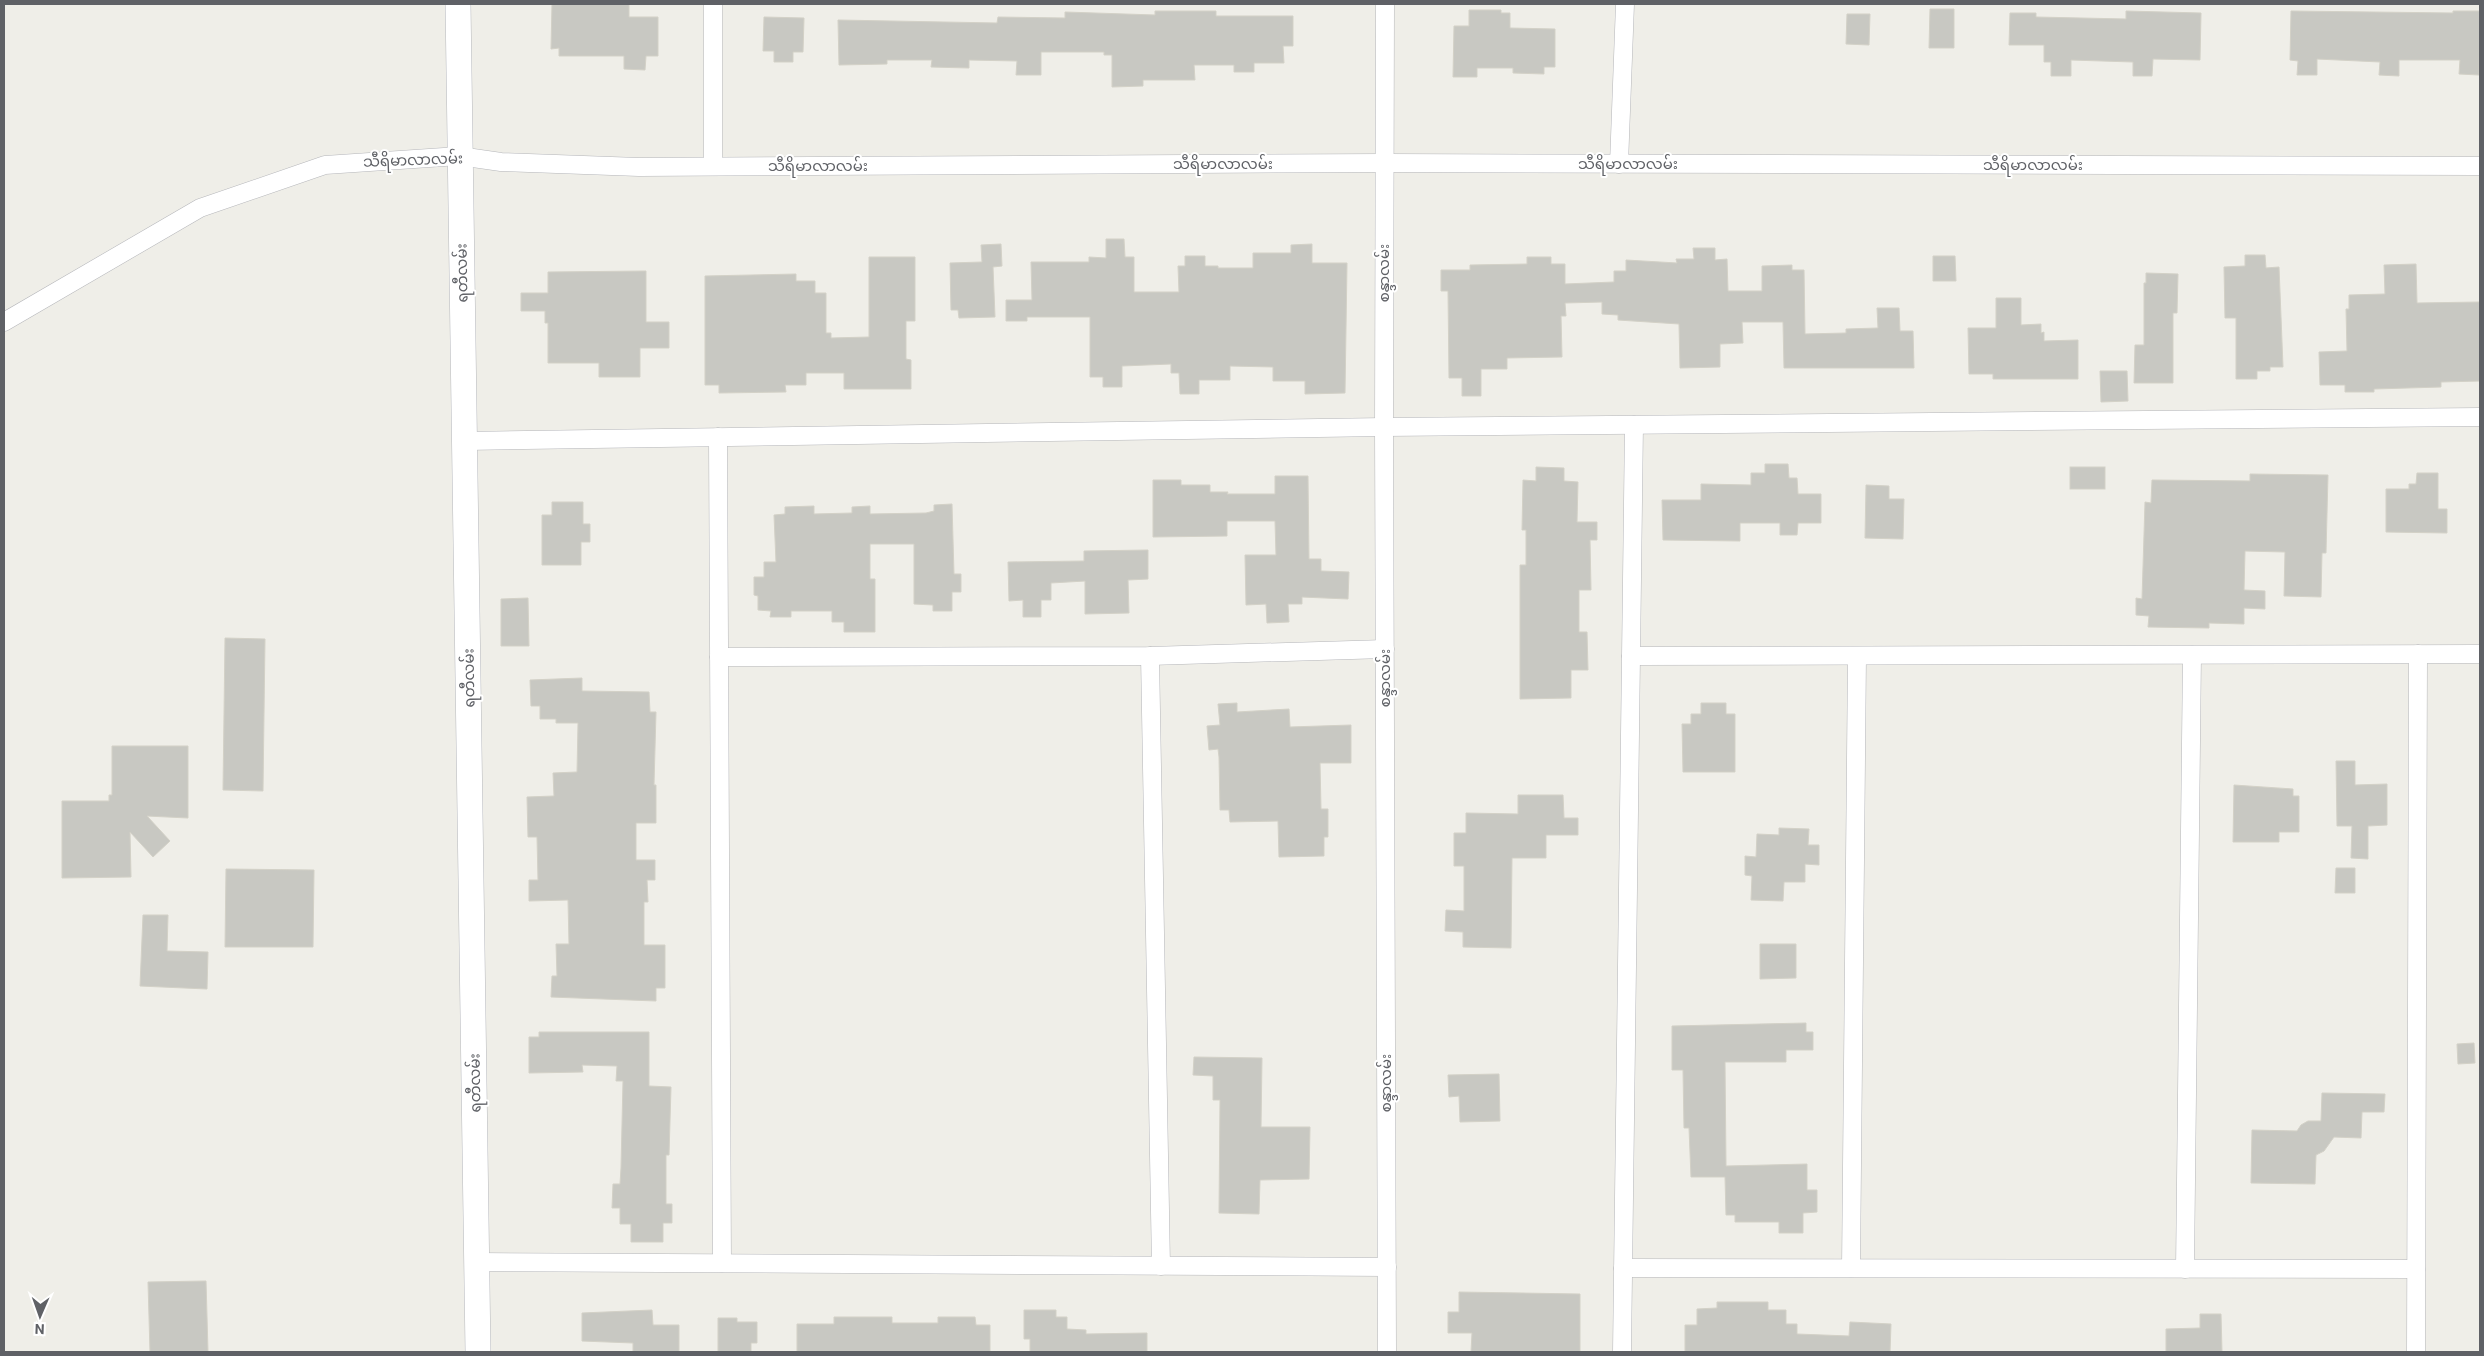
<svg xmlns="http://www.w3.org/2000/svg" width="2484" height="1356" viewBox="0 0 2484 1356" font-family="Roboto,'Noto Sans Myanmar',sans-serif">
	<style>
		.building { fill: #c8c8c2; stroke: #d3d1c7 }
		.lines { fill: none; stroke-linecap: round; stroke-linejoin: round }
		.street-casing { stroke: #b5b6ba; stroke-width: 19 }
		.secondary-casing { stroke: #b6b8bd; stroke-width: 26 }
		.street { stroke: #fff; stroke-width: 18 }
		.secondary { stroke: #fff; stroke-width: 25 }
		.labels { text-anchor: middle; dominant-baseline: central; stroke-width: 4; stroke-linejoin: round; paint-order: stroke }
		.street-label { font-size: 15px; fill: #5f6166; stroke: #fff }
	</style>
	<rect width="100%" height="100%" fill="#efeee8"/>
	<g class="building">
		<path d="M 552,4 L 629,4 L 629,17 L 658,17 L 658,56 L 646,56 L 645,70 L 624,69 L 624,56 L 559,56 L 559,48 L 551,49 Z"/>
		<path d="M 1930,9 L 1954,9 L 1954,48 L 1929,48 Z"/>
		<path d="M 1469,10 L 1501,10 L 1501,13 L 1510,13 L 1510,28 L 1555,29 L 1555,67 L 1544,67 L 1544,74 L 1513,73 L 1513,68 L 1477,68 L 1477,77 L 1453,77 L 1454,26 L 1469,26 Z"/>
		<path d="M 1155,11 L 1216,11 L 1216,16 L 1293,16 L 1293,46 L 1283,46 L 1284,63 L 1254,63 L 1254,72 L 1234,72 L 1234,65 L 1194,65 L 1195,80 L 1143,80 L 1143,86 L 1112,87 L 1112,55 L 1104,55 L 1104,52 L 1041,52 L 1041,75 L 1016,75 L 1017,61 L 969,60 L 969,68 L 931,67 L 932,60 L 887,60 L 887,64 L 839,65 L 838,20 L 997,23 L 998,17 L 1065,18 L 1065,12 L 1155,15 Z"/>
		<path d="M 2126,11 L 2201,13 L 2200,60 L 2153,59 L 2152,76 L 2133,76 L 2133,62 L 2071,60 L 2071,76 L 2051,76 L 2051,62 L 2044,62 L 2044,45 L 2009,45 L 2010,13 L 2036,13 L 2036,17 L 2126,19 Z"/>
		<path d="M 2291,11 L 2453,13 L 2453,11 L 2480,11 L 2479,75 L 2459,74 L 2460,60 L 2399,60 L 2399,76 L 2379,75 L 2380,62 L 2317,59 L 2317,75 L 2297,75 L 2298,61 L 2290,60 Z"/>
		<path d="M 1847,14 L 1870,14 L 1869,45 L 1846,44 Z"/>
		<path d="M 764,17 L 804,18 L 803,52 L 793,52 L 793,62 L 774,62 L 774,51 L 763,51 Z"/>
		<path d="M 1106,239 L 1124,239 L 1125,257 L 1134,257 L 1134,292 L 1179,292 L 1178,266 L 1185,266 L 1185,256 L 1205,256 L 1205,266 L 1218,266 L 1218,268 L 1253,268 L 1253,253 L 1291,253 L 1291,245 L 1312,244 L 1312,263 L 1347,263 L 1345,393 L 1305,394 L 1305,381 L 1273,381 L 1273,367 L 1230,366 L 1230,380 L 1199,380 L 1199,394 L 1180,394 L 1179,373 L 1171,373 L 1171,364 L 1122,366 L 1122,387 L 1103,387 L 1103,377 L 1090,377 L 1090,317 L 1027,317 L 1027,321 L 1006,321 L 1006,300 L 1032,300 L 1031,262 L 1089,262 L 1089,257 L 1106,258 Z"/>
		<path d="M 1001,244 L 1002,266 L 993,267 L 995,317 L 959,318 L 958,310 L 951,310 L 950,263 L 982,262 L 981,245 Z"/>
		<path d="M 1693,248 L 1715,248 L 1715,260 L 1727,259 L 1728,291 L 1762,291 L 1762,266 L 1792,265 L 1792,270 L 1804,270 L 1805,334 L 1846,333 L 1846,329 L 1878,328 L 1877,308 L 1899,308 L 1900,331 L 1913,331 L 1914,368 L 1784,368 L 1783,322 L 1742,322 L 1743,343 L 1720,344 L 1720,367 L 1680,368 L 1679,324 L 1618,320 L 1618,315 L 1602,314 L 1602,302 L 1565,303 L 1566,316 L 1561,316 L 1562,357 L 1507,358 L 1507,369 L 1481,369 L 1481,396 L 1462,396 L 1462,378 L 1449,378 L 1448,291 L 1441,291 L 1441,270 L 1470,270 L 1470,265 L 1527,264 L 1527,257 L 1551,257 L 1551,264 L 1565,264 L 1565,284 L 1614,282 L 1614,271 L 1626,271 L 1626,260 L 1677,263 L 1676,259 L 1694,259 Z"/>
		<path d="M 2245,255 L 2265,255 L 2266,268 L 2279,267 L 2283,367 L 2270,367 L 2270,371 L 2257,371 L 2257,379 L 2236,379 L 2236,318 L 2225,318 L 2224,267 L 2245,266 Z"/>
		<path d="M 1933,256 L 1955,256 L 1956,281 L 1933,281 Z"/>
		<path d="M 869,257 L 915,257 L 915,321 L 906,321 L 906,359 L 911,360 L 911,389 L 844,389 L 844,373 L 806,373 L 806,385 L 785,385 L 786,392 L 719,393 L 719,385 L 705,385 L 705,276 L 796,274 L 796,281 L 815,281 L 815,293 L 826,293 L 826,333 L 831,333 L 831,338 L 869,337 Z"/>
		<path d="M 2416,264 L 2417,303 L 2480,302 L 2480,381 L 2441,382 L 2441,387 L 2374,389 L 2374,392 L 2345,392 L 2345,385 L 2320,385 L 2319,352 L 2347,351 L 2346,309 L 2349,309 L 2349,295 L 2385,294 L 2384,265 Z"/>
		<path d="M 646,271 L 646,322 L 669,322 L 669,348 L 640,348 L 640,377 L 599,377 L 599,363 L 548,363 L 548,323 L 545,323 L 545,311 L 521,311 L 521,293 L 548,293 L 548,272 Z"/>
		<path d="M 2146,273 L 2178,274 L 2177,313 L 2173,313 L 2173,383 L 2134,383 L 2135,345 L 2144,345 L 2144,283 L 2146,283 Z"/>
		<path d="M 1996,298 L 2021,298 L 2021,325 L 2041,324 L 2041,333 L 2044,332 L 2044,341 L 2078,340 L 2078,379 L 1993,379 L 1993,374 L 1969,374 L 1968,328 L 1996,328 Z"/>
		<path d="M 2100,371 L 2127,371 L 2128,401 L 2101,402 Z"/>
		<path d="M 1765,464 L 1788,464 L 1789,478 L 1797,478 L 1798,494 L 1821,494 L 1821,523 L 1798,523 L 1797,535 L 1780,535 L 1780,523 L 1740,523 L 1740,541 L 1663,540 L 1662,500 L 1701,500 L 1701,484 L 1751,485 L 1751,473 L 1765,473 Z"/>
		<path d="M 1536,467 L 1564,468 L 1564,481 L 1578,482 L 1577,522 L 1597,522 L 1597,540 L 1590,540 L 1591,590 L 1579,590 L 1579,632 L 1587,632 L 1588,670 L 1571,670 L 1571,698 L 1520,699 L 1520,565 L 1526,565 L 1526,530 L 1522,530 L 1523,480 L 1536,481 Z"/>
		<rect x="2070" y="467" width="35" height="22"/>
		<path d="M 2417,473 L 2438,473 L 2438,509 L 2447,509 L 2447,533 L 2386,532 L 2386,489 L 2409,489 L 2409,484 L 2416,484 Z"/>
		<path d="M 2250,474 L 2328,475 L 2326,553 L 2322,553 L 2321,597 L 2284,596 L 2285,552 L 2245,551 L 2244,590 L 2265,591 L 2265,609 L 2244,608 L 2244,624 L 2209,623 L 2209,628 L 2148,627 L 2149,616 L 2136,615 L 2136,598 L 2142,599 L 2145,502 L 2151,503 L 2152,480 L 2250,481 Z"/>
		<path d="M 1275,476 L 1308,476 L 1309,559 L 1321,559 L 1321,571 L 1349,572 L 1348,599 L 1302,597 L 1302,604 L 1288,604 L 1289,622 L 1267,623 L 1266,604 L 1246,605 L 1245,555 L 1276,555 L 1275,521 L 1227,521 L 1227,536 L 1153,537 L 1153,480 L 1181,480 L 1181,485 L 1210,485 L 1210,492 L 1228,492 L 1227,494 L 1275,494 Z"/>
		<path d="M 1866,485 L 1889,486 L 1889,499 L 1904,499 L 1903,539 L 1865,538 Z"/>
		<path d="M 552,502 L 583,502 L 583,524 L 590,524 L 590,542 L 581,542 L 581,565 L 542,565 L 542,515 L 552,515 Z"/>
		<path d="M 952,504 L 954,574 L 961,574 L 961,592 L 952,592 L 952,611 L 933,611 L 933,605 L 914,604 L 914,544 L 870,544 L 870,579 L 875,579 L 875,632 L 844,632 L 844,622 L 832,622 L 832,611 L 791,611 L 791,617 L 770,617 L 771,611 L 758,610 L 758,596 L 754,595 L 754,577 L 764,577 L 764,562 L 776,562 L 774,515 L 785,514 L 785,507 L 814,506 L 814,514 L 852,513 L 852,507 L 870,506 L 870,514 L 926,513 L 934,511 L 934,505 Z"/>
		<path d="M 1148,550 L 1148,579 L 1128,580 L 1129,613 L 1085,614 L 1085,581 L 1051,583 L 1051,600 L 1041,600 L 1041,617 L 1023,617 L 1023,600 L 1009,601 L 1008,562 L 1084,561 L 1084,551 Z"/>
		<path d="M 528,598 L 529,646 L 501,646 L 501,599 Z"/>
		<path d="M 225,638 L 265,639 L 263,791 L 223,790 Z"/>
		<path d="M 582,678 L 582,691 L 649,692 L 650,712 L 656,712 L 654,785 L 656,785 L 656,823 L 636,823 L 636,860 L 655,860 L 655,880 L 647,880 L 648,902 L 644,902 L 644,945 L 665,945 L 665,988 L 656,988 L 656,1001 L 551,997 L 552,976 L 557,976 L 556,944 L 569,944 L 568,900 L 529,901 L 529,880 L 538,880 L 537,837 L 528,837 L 527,797 L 554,796 L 553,773 L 577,772 L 578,723 L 556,723 L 556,719 L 540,719 L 540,706 L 531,706 L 530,680 Z"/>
		<path d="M 1237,703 L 1237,712 L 1289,709 L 1290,727 L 1351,725 L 1351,763 L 1320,763 L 1321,809 L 1328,809 L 1328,837 L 1324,837 L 1324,856 L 1279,857 L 1278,821 L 1230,822 L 1229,810 L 1220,810 L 1219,757 L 1218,749 L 1209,750 L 1207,726 L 1220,725 L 1218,704 Z"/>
		<path d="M 1701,703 L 1726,703 L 1726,714 L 1735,714 L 1735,772 L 1683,772 L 1682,724 L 1691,724 L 1691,714 L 1701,714 Z"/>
		<path d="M 112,746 L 188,746 L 188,818 L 147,816 L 170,841 L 153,857 L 130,832 L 131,877 L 62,878 L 62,801 L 109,801 L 109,795 L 112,795 Z"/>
		<path d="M 2336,761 L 2355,761 L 2355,785 L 2387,784 L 2387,825 L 2368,826 L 2368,859 L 2351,858 L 2352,826 L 2337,826 Z"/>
		<path d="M 2234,785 L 2293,789 L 2293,796 L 2299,796 L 2299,832 L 2279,832 L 2279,842 L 2233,842 Z"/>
		<path d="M 1518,795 L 1563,795 L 1564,818 L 1578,818 L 1578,835 L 1546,835 L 1546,858 L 1512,858 L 1511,948 L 1463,947 L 1463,932 L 1445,931 L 1446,910 L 1464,911 L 1464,866 L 1454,866 L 1454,833 L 1466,833 L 1466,813 L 1518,814 Z"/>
		<path d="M 1779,828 L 1809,829 L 1808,845 L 1819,845 L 1819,865 L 1805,864 L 1805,882 L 1784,882 L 1783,901 L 1751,900 L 1752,876 L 1745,875 L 1745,856 L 1756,857 L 1757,834 L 1779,835 Z"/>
		<path d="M 2336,868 L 2355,868 L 2355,893 L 2335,893 Z"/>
		<path d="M 226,869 L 314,870 L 313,947 L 225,947 Z"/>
		<path d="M 143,915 L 168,915 L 167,951 L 208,952 L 207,989 L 140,986 Z"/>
		<path d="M 1760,944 L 1796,944 L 1796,978 L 1760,979 Z"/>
		<path d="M 1806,1023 L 1806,1032 L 1813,1032 L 1813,1050 L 1786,1050 L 1786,1062 L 1725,1062 L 1726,1166 L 1807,1164 L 1807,1190 L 1817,1190 L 1817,1212 L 1803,1213 L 1803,1233 L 1779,1233 L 1779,1222 L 1735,1222 L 1735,1215 L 1726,1215 L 1725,1177 L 1691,1177 L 1689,1128 L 1684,1128 L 1683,1070 L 1672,1070 L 1672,1026 Z"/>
		<path d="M 539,1032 L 649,1032 L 649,1086 L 671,1087 L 669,1155 L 666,1155 L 666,1204 L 672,1204 L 672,1223 L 663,1223 L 663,1242 L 631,1242 L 631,1224 L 620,1224 L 620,1208 L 612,1208 L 613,1184 L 620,1184 L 621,1168 L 623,1081 L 616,1081 L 617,1066 L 582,1065 L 583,1072 L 529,1073 L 529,1037 L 539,1037 Z"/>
		<path d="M 2474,1043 L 2475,1063 L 2458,1064 L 2457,1044 Z"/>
		<path d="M 1194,1057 L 1262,1058 L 1261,1127 L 1310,1127 L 1309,1179 L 1260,1180 L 1259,1214 L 1219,1213 L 1220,1100 L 1213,1100 L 1213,1076 L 1193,1075 Z"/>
		<path d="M 1499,1074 L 1500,1121 L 1460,1122 L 1459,1096 L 1449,1097 L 1448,1075 Z"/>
		<path d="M 2322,1093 L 2385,1094 L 2384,1112 L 2362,1112 L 2361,1138 L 2334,1137 L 2324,1151 L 2316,1155 L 2315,1184 L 2251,1183 L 2252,1130 L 2297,1131 L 2301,1125 L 2308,1121 L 2321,1121 Z"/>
		<path d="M 206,1281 L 208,1352 L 150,1352 L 148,1282 Z"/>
		<path d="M 1459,1292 L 1580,1294 L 1580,1352 L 1471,1352 L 1472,1333 L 1448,1333 L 1448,1312 L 1459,1312 Z"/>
		<path d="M 1717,1302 L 1768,1302 L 1768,1310 L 1786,1310 L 1786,1324 L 1797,1324 L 1797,1334 L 1849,1336 L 1850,1322 L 1891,1324 L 1890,1352 L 1685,1352 L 1685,1325 L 1697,1325 L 1697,1309 L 1717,1308 Z"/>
		<path d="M 652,1310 L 653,1325 L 679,1325 L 679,1352 L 633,1352 L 633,1343 L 582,1341 L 582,1313 Z"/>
		<path d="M 1024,1310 L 1056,1310 L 1056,1317 L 1067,1317 L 1067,1329 L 1086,1330 L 1086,1334 L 1147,1333 L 1147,1352 L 1030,1352 L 1030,1339 L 1024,1339 Z"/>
		<path d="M 2200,1314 L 2221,1314 L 2222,1352 L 2166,1352 L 2166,1329 L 2200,1328 Z"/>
		<path d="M 834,1317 L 892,1317 L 892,1323 L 938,1323 L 938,1317 L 975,1317 L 976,1325 L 990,1325 L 990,1352 L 797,1352 L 797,1324 L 834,1324 Z"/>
		<path d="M 718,1318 L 737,1318 L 737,1322 L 757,1322 L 757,1343 L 751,1343 L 751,1352 L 718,1352 Z"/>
	</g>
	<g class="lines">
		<g class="street-casing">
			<g id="street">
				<path d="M 1385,4 L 1384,427 L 1387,1352"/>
				<path d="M 1619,164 L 1625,4"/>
				<path d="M 713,166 L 713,4"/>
				<path d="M 4,322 L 200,208 L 325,165 L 459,156 L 501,162 L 639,167 L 1385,163 L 2480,166"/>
				<path d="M 718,437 L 722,1263"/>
				<path d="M 466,441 L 1384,427 L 2480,417"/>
				<path d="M 1150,656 L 1161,1266"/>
				<path d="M 1631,656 L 2480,654"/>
				<path d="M 719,657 L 1150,656 L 1385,649"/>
				<path d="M 477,1262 L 1387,1267"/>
				<path d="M 1623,1268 L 2416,1269"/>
				<path d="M 1851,1268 L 1857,656"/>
				<path d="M 2185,1269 L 2192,655"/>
				<path d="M 1622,1352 L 1634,425"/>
				<path d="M 2416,1352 L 2418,654"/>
			</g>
		</g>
		<g class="secondary-casing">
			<path id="secondary" d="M 458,4 L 478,1352"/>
		</g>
		<use href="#street" class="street"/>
		<use href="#secondary" class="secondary"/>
	</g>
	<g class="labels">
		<g class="street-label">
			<text transform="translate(413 160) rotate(-2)">သီရိမာလာလမ်း</text>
			<text x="1223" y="164">သီရိမာလာလမ်း</text>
			<text x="1628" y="164">သီရိမာလာလမ်း</text>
			<text x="2033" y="165">သီရိမာလာလမ်း</text>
			<text x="818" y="166">သီရိမာလာလမ်း</text>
			<text transform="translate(462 273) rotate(-91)">ရတီလမ်း</text>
			<text transform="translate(1384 273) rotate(-90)">စန္ဒာလမ်း</text>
			<text transform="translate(469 678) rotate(-91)">ရတီလမ်း</text>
			<text transform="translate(1385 678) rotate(-90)">စန္ဒာလမ်း</text>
			<text transform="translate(475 1083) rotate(-91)">ရတီလမ်း</text>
			<text transform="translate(1386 1083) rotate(-90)">စန္ဒာလမ်း</text>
		</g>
	</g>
	<rect width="2484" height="1356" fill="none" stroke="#5f6166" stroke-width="10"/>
	<g transform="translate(40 1316) rotate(182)" stroke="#ffffff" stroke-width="4" paint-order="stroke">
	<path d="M0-4L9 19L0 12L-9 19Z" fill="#5f6166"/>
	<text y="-8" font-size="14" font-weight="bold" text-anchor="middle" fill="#5f6166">N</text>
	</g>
</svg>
